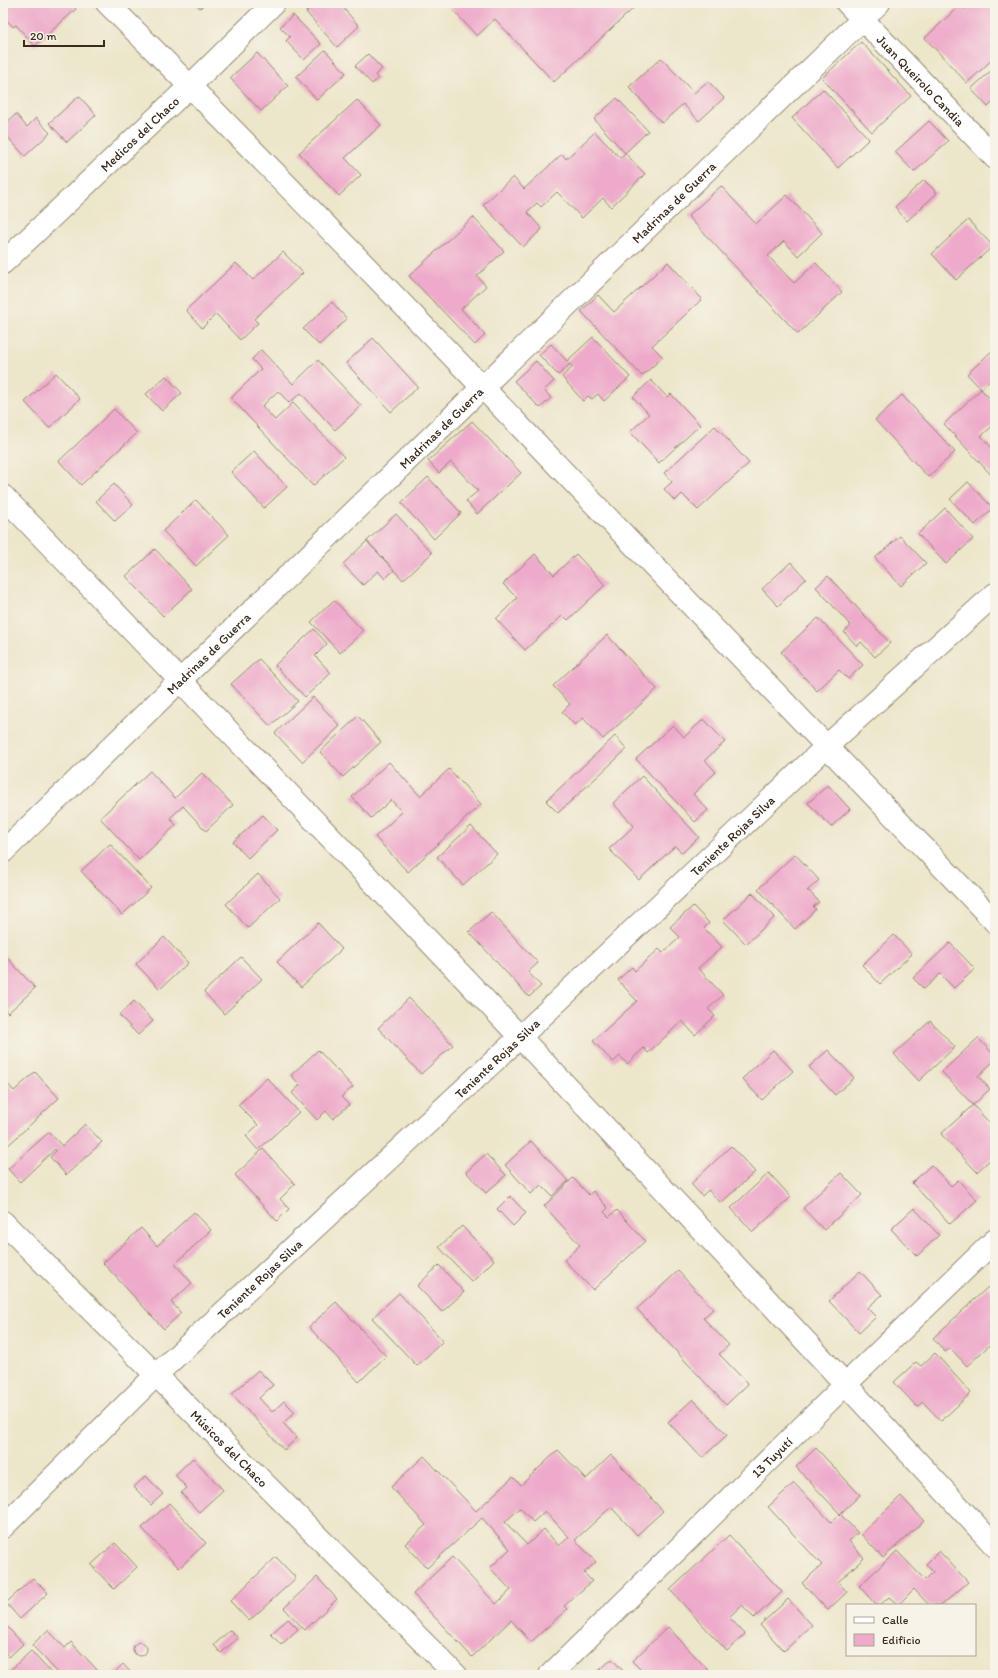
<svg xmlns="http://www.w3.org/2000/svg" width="998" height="1678" viewBox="0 0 998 1678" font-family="Itim,sans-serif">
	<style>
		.building { fill: #eeaaca; fill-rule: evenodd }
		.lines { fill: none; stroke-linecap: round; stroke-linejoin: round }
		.minor-casing { stroke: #948874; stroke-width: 24 }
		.tertiary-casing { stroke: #948874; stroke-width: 24 }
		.minor { stroke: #fff; stroke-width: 22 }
		.tertiary { stroke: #fff; stroke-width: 22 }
		.labels { text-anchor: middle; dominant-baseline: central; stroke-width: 3; stroke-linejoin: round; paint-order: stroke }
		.street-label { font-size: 13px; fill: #3b2a1e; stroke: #f7f3e8 }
	</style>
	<rect width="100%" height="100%" fill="#f7f3e8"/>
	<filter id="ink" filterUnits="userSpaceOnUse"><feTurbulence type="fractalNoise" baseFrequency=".025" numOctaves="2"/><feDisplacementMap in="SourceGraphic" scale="8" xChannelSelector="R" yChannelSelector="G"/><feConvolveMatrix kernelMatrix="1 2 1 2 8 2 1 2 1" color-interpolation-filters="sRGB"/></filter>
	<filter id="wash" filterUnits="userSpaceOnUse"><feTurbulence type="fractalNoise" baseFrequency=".012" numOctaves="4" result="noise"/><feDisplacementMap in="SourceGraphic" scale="16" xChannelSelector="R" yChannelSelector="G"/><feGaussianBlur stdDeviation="0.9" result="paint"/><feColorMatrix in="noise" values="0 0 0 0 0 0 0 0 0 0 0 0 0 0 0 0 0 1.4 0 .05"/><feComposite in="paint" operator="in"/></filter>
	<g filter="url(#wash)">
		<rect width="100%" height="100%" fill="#ece6ca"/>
		<g id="blocks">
			<g class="building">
				<path d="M 4,3 L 70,3 L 76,9 L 35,46 L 16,25 L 13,27 L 3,16 Z"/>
				<path d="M 195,3 L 206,3 L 200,8 Z"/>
				<path d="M 315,3 L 339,3 L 359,26 L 337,47 L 306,12 Z"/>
				<path d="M 456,3 L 639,3 L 554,82 L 495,19 L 477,36 L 451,8 Z"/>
				<path d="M 970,3 L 995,3 L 995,57 L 967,83 L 925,38 L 960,5 L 964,9 Z"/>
				<path d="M 293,15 L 321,44 L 304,60 L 286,41 L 290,37 L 280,27 Z"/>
				<path d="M 861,42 L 911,96 L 872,132 L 822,78 Z"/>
				<path d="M 325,50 L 346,73 L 317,100 L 296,77 Z"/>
				<path d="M 257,53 L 288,86 L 261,111 L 230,78 Z"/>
				<path d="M 368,54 L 382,69 L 375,75 L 378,79 L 372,84 L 355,66 Z"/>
				<path d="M 661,58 L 694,93 L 708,81 L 724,98 L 699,121 L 683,104 L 662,123 L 629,87 Z"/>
				<path d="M 995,67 L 995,100 L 988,107 L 971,89 Z"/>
				<path d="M 823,89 L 869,139 L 838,168 L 792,118 Z"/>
				<path d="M 79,96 L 96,115 L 67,142 L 49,123 Z"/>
				<path d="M 617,98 L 648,131 L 625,153 L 594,119 Z"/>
				<path d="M 357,100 L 381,125 L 345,158 L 361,175 L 339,196 L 299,153 Z"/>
				<path d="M 16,114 L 27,127 L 36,118 L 50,133 L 25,156 L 3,132 L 3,126 Z"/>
				<path d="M 929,121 L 948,141 L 914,172 L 895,152 Z"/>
				<path d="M 595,132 L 620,158 L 625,153 L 645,174 L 611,207 L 603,198 L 582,218 L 557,192 L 541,207 L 537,203 L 527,212 L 542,229 L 523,247 L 483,205 L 513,177 L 524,189 L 562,154 L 566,159 Z"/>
				<path d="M 924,180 L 937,193 L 907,221 L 895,207 Z"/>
				<path d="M 721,186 L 756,224 L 787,195 L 822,233 L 798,256 L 784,241 L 768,256 L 794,283 L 816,263 L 842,292 L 798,334 L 688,216 Z"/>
				<path d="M 473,217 L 504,251 L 477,276 L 486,286 L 461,309 L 485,335 L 475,345 L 409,276 Z"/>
				<path d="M 968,220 L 993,246 L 956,280 L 932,254 Z"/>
				<path d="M 283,252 L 303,273 L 254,319 L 258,323 L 240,340 L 216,314 L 202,328 L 186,310 L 236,263 L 253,280 Z"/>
				<path d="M 668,262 L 702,299 L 652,346 L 663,357 L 642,376 L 581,311 L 598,295 L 614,312 Z"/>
				<path d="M 332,302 L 347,319 L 319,345 L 303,329 Z"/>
				<path d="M 593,337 L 630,377 L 604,401 L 598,394 L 592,399 L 588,396 L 583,401 L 562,377 L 573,367 L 570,364 L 558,375 L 539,355 L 551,344 L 567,361 Z"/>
				<path d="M 373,338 L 418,387 L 391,412 L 346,363 Z"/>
				<path d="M 995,348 L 995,376 L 981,389 L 995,404 L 995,424 L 981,436 L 995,451 L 995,479 L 944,424 L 981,389 L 967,374 Z"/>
				<path d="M 261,350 L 293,384 L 318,360 L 361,406 L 335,430 L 301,393 L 289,403 L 278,391 L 262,406 L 275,420 L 293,403 L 344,457 L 313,486 L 231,398 L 261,369 L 252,359 Z"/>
				<path d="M 536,361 L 554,381 L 544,390 L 551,398 L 540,408 L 514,381 Z"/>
				<path d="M 56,373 L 80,399 L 49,428 L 25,402 Z"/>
				<path d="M 166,376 L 182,393 L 162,411 L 146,394 Z"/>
				<path d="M 651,380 L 667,397 L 671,394 L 700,425 L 659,463 L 630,432 L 649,414 L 633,397 Z"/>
				<path d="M 902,395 L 955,452 L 928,477 L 875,420 Z"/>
				<path d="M 114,409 L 137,433 L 81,485 L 59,461 Z"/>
				<path d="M 472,421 L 521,473 L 477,514 L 466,501 L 478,491 L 451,462 L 439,473 L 428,461 Z"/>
				<path d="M 715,426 L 749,463 L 698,510 L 682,494 L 675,501 L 664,489 L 672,482 L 664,473 Z"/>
				<path d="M 254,451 L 287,487 L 264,508 L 231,472 Z"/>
				<path d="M 428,477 L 461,513 L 434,539 L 401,503 Z"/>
				<path d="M 968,482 L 993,508 L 975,525 L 950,499 Z"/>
				<path d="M 114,484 L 133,505 L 115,521 L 96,501 Z"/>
				<path d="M 196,500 L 229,535 L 196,566 L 163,531 Z"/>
				<path d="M 945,508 L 973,539 L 946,564 L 918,534 Z"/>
				<path d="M 396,514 L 432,553 L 403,580 L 367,541 Z"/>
				<path d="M 900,536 L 926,563 L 901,586 L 875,558 Z"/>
				<path d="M 367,541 L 394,570 L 385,579 L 378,571 L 363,585 L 343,564 Z"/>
				<path d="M 155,549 L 192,589 L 163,616 L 126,576 Z"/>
				<path d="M 535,554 L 554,575 L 576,554 L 605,585 L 568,620 L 563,615 L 525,650 L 496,619 L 517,598 L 503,584 Z"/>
				<path d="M 791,562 L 806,579 L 778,606 L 762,589 Z"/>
				<path d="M 828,576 L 890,643 L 875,657 L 861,642 L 857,646 L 844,632 L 851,626 L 816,587 Z"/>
				<path d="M 334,600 L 363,631 L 340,653 L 311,622 Z"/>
				<path d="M 818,618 L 863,665 L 848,679 L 839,670 L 817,691 L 781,652 Z"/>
				<path d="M 314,629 L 327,644 L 315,656 L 331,673 L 305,697 L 275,665 Z"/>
				<path d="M 607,635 L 657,689 L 603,739 L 583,718 L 575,725 L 562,712 L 570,704 L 553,686 Z"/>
				<path d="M 259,659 L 298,701 L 270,726 L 231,684 Z"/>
				<path d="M 313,697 L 340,726 L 302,762 L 275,733 Z"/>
				<path d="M 358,716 L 381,742 L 343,777 L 320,752 Z"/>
				<path d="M 704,719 L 725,742 L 705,760 L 716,772 L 693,794 L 708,810 L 695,822 L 636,759 L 673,725 L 684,737 Z"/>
				<path d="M 615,736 L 627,749 L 558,813 L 546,801 Z"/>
				<path d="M 389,762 L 420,796 L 449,769 L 481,804 L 408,872 L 375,837 L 402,812 L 391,800 L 371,818 L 352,797 Z"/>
				<path d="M 150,771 L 175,798 L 202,773 L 233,805 L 206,831 L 183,806 L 170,818 L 176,825 L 139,860 L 100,818 Z"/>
				<path d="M 642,776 L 699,837 L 682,853 L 675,846 L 639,880 L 609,849 L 634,826 L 613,803 Z"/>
				<path d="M 828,785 L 850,809 L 831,827 L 808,803 Z"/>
				<path d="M 263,815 L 277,830 L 248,858 L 233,842 Z"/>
				<path d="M 471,826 L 497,854 L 463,885 L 437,857 Z"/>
				<path d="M 110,844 L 151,888 L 122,915 L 81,871 Z"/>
				<path d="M 795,854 L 819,880 L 807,891 L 809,891 L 819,902 L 813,907 L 816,909 L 795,929 L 758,889 Z"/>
				<path d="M 258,874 L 280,898 L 248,928 L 226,904 Z"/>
				<path d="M 752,893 L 775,917 L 746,944 L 723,920 Z"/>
				<path d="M 693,906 L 709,923 L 704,928 L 722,947 L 698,968 L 723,995 L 708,1009 L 715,1016 L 695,1035 L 682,1021 L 648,1053 L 644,1048 L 627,1064 L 620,1056 L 613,1062 L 593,1041 L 637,1001 L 618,980 L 632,967 L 635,971 L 659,949 L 663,953 L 680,937 L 670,927 Z"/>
				<path d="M 491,912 L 538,963 L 528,972 L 541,986 L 529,997 L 469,932 Z"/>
				<path d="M 318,923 L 342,949 L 301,987 L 277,962 Z"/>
				<path d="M 894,935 L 912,954 L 880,984 L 862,965 Z"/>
				<path d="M 164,937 L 188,963 L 160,989 L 136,964 Z"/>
				<path d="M 950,943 L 975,969 L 954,988 L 940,974 L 924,989 L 913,978 Z"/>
				<path d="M 3,953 L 35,988 L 8,1013 L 3,1008 Z"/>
				<path d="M 241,957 L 262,979 L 224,1014 L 204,992 Z"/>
				<path d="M 409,998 L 453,1045 L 421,1074 L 378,1028 Z"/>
				<path d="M 134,1001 L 153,1021 L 138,1035 L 119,1015 Z"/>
				<path d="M 930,1021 L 955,1047 L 919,1081 L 894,1054 Z"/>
				<path d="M 978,1038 L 995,1056 L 995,1060 L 978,1076 L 990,1089 L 973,1105 L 942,1072 Z"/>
				<path d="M 318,1050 L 353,1087 L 341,1097 L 349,1105 L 333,1119 L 326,1111 L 317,1120 L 292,1093 L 300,1085 L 291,1075 Z"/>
				<path d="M 773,1050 L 793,1071 L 762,1100 L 742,1079 Z"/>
				<path d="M 828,1050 L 854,1078 L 835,1095 L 809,1067 Z"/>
				<path d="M 35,1072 L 59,1098 L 3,1150 L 3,1079 L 14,1091 Z"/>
				<path d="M 267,1078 L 299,1112 L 258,1150 L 246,1136 L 258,1125 L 238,1105 Z"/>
				<path d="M 973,1105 L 995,1129 L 995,1155 L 977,1172 L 941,1134 Z"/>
				<path d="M 85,1124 L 102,1142 L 66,1175 L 50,1157 L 56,1151 L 55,1149 L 20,1182 L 8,1169 L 49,1132 L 62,1146 Z"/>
				<path d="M 531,1141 L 568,1181 L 552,1196 L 541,1185 L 531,1194 L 505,1165 Z"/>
				<path d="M 731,1146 L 755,1172 L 721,1203 L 708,1190 L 702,1196 L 691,1184 Z"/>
				<path d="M 263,1149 L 295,1184 L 280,1199 L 289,1209 L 277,1221 L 235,1175 Z"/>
				<path d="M 486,1154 L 506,1175 L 486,1193 L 466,1172 Z"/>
				<path d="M 931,1165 L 951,1186 L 958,1180 L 977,1200 L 950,1224 L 912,1183 Z"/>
				<path d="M 769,1173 L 791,1197 L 753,1232 L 731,1208 Z"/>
				<path d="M 841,1173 L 862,1195 L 824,1230 L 803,1208 Z"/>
				<path d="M 573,1178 L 589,1195 L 593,1191 L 608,1208 L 604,1212 L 609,1217 L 617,1210 L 645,1241 L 593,1290 L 564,1260 L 580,1245 L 544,1206 Z"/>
				<path d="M 510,1196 L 526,1213 L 513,1226 L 497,1209 Z"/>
				<path d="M 914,1208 L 939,1235 L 917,1256 L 891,1229 Z"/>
				<path d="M 194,1212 L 211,1230 L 175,1264 L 192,1283 L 171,1302 L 181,1313 L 164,1329 L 103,1263 L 141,1228 L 157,1246 Z"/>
				<path d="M 462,1226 L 494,1260 L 472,1282 L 439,1247 Z"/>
				<path d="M 439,1265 L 464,1292 L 442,1312 L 417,1286 Z"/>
				<path d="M 678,1271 L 713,1309 L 703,1318 L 729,1345 L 719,1354 L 748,1384 L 726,1405 L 637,1309 Z"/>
				<path d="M 860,1271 L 882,1295 L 867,1308 L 876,1317 L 859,1333 L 829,1301 Z"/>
				<path d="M 988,1287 L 995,1295 L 995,1340 L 967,1366 L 950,1348 L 945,1352 L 933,1338 Z"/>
				<path d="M 399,1293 L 443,1341 L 417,1366 L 372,1318 Z"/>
				<path d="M 336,1302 L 386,1356 L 359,1382 L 309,1327 Z"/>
				<path d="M 935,1353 L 971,1393 L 941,1421 L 923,1402 L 917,1407 L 894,1382 L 916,1362 L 921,1366 Z"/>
				<path d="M 258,1370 L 273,1385 L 259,1398 L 272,1412 L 284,1401 L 295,1412 L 283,1423 L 297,1438 L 284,1450 L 232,1394 Z"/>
				<path d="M 693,1399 L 727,1435 L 702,1458 L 668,1422 Z"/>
				<path d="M 816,1448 L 860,1495 L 840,1514 L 796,1467 Z"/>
				<path d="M 558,1450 L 586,1479 L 611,1455 L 663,1511 L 637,1535 L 611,1507 L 575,1540 L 596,1562 L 584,1573 L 592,1581 L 564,1606 L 567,1609 L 531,1642 L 511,1620 L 472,1657 L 413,1594 L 452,1557 L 496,1604 L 511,1590 L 490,1568 L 510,1549 L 482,1518 L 427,1568 L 405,1544 L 426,1525 L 391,1487 L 424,1456 L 476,1511 L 513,1477 L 521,1485 ZM 520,1508 L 533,1522 L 545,1511 L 569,1537 L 559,1546 L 544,1529 L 527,1545 L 505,1522 Z"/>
				<path d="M 193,1458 L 223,1490 L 199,1512 L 181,1493 L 187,1488 L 175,1475 Z"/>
				<path d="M 146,1476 L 163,1494 L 151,1505 L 134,1487 Z"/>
				<path d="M 794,1483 L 831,1522 L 840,1514 L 858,1533 L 849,1541 L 864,1558 L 838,1582 L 847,1592 L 828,1610 L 802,1583 L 822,1565 L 768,1507 Z"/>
				<path d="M 901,1496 L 924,1521 L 883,1558 L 861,1534 Z"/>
				<path d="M 169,1503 L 206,1543 L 179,1568 L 142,1528 Z"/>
				<path d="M 729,1535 L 782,1592 L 754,1618 L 742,1605 L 729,1617 L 745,1634 L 727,1651 L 670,1590 Z"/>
				<path d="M 115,1543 L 137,1567 L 114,1589 L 91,1565 Z"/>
				<path d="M 897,1551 L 925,1580 L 933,1572 L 926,1564 L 939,1551 L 968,1582 L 942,1605 L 929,1605 L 914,1589 L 898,1605 L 889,1597 L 880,1605 L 876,1605 L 859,1586 Z"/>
				<path d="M 276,1557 L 296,1578 L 249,1621 L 230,1601 Z"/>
				<path d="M 317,1577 L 337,1599 L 305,1630 L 284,1608 Z"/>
				<path d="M 33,1578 L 48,1593 L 20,1619 L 6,1603 Z"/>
				<path d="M 788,1599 L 812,1625 L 784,1651 L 760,1625 Z"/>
				<path d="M 288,1619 L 298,1629 L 281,1645 L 271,1634 Z"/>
				<path d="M 3,1622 L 23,1644 L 9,1657 L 3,1651 Z"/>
				<path d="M 668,1627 L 709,1671 L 705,1675 L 646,1675 L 632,1661 Z"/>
				<path d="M 48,1630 L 65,1648 L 71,1642 L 101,1674 L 99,1675 L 60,1675 L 32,1645 Z"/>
				<path d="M 230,1630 L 238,1638 L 221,1653 L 214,1645 Z"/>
				<circle cx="140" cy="1649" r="7"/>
				<path d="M 31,1651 L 53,1675 L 5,1675 Z"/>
				<path d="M 612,1659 L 627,1675 L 594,1675 Z"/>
				<path d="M 123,1664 L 133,1675 L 112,1675 Z"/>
			</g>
		</g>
	</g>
	<g filter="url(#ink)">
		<use href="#blocks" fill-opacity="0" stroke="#948874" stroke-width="1"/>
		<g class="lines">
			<g class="minor-casing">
				<g id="minor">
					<path d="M 107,3 C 244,139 377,278 511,417 C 673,585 835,753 995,922"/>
					<path id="s1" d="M 3,263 L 190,86 L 274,3"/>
					<path d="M 3,496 C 337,843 669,1191 995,1546"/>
					<path id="s2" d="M 3,852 L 879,3"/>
					<path id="s3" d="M 3,1222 L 456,1675"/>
					<path id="s4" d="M 3,1527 L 156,1375 L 520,1037 L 828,745 L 995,594"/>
					<path id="s5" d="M 550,1675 L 846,1384 L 995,1240"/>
				</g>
			</g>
			<g class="tertiary-casing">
				<g id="tertiary">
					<path id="s6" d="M 847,3 L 995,158"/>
				</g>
			</g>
			<use href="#minor" class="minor"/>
			<use href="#tertiary" class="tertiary"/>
		</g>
	</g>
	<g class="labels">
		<g class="street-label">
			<text stroke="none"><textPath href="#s6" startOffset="107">Juan Queirolo Candia</textPath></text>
			<text stroke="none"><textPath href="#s1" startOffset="188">Medicos del Chaco</textPath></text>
			<text stroke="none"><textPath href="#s2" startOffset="934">Madrinas de Guerra</textPath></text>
			<text stroke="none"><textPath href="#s2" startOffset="610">Madrinas de Guerra</textPath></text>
			<text stroke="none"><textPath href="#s2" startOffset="286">Madrinas de Guerra</textPath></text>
			<text stroke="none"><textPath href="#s4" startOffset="1005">Teniente Rojas Silva</textPath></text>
			<text stroke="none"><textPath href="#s4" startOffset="681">Teniente Rojas Silva</textPath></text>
			<text stroke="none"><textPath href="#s4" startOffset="357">Teniente Rojas Silva</textPath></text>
			<text stroke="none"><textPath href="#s3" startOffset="320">Músicos del Chaco</textPath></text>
			<text stroke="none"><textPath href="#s5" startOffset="311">13 Tuyutí</textPath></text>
		</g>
	</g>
	<rect width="998" height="1678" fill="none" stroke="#f7f3e8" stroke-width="16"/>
	<rect x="846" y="1604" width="130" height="52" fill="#f7f3e8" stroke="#aca397"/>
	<rect x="854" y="1617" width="20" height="6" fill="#ffffff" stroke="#aca397"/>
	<text x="882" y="1624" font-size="12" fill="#3b2a1e">Calle</text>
	<rect x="854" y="1634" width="20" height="12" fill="#eeaaca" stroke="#aca397"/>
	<text x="882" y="1644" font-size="12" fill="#3b2a1e">Edificio</text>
	<path d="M24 40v6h80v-6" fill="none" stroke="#3b2a1e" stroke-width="2"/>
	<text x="30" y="40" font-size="12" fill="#3b2a1e" stroke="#f7f3e8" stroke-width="3" paint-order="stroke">20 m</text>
</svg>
